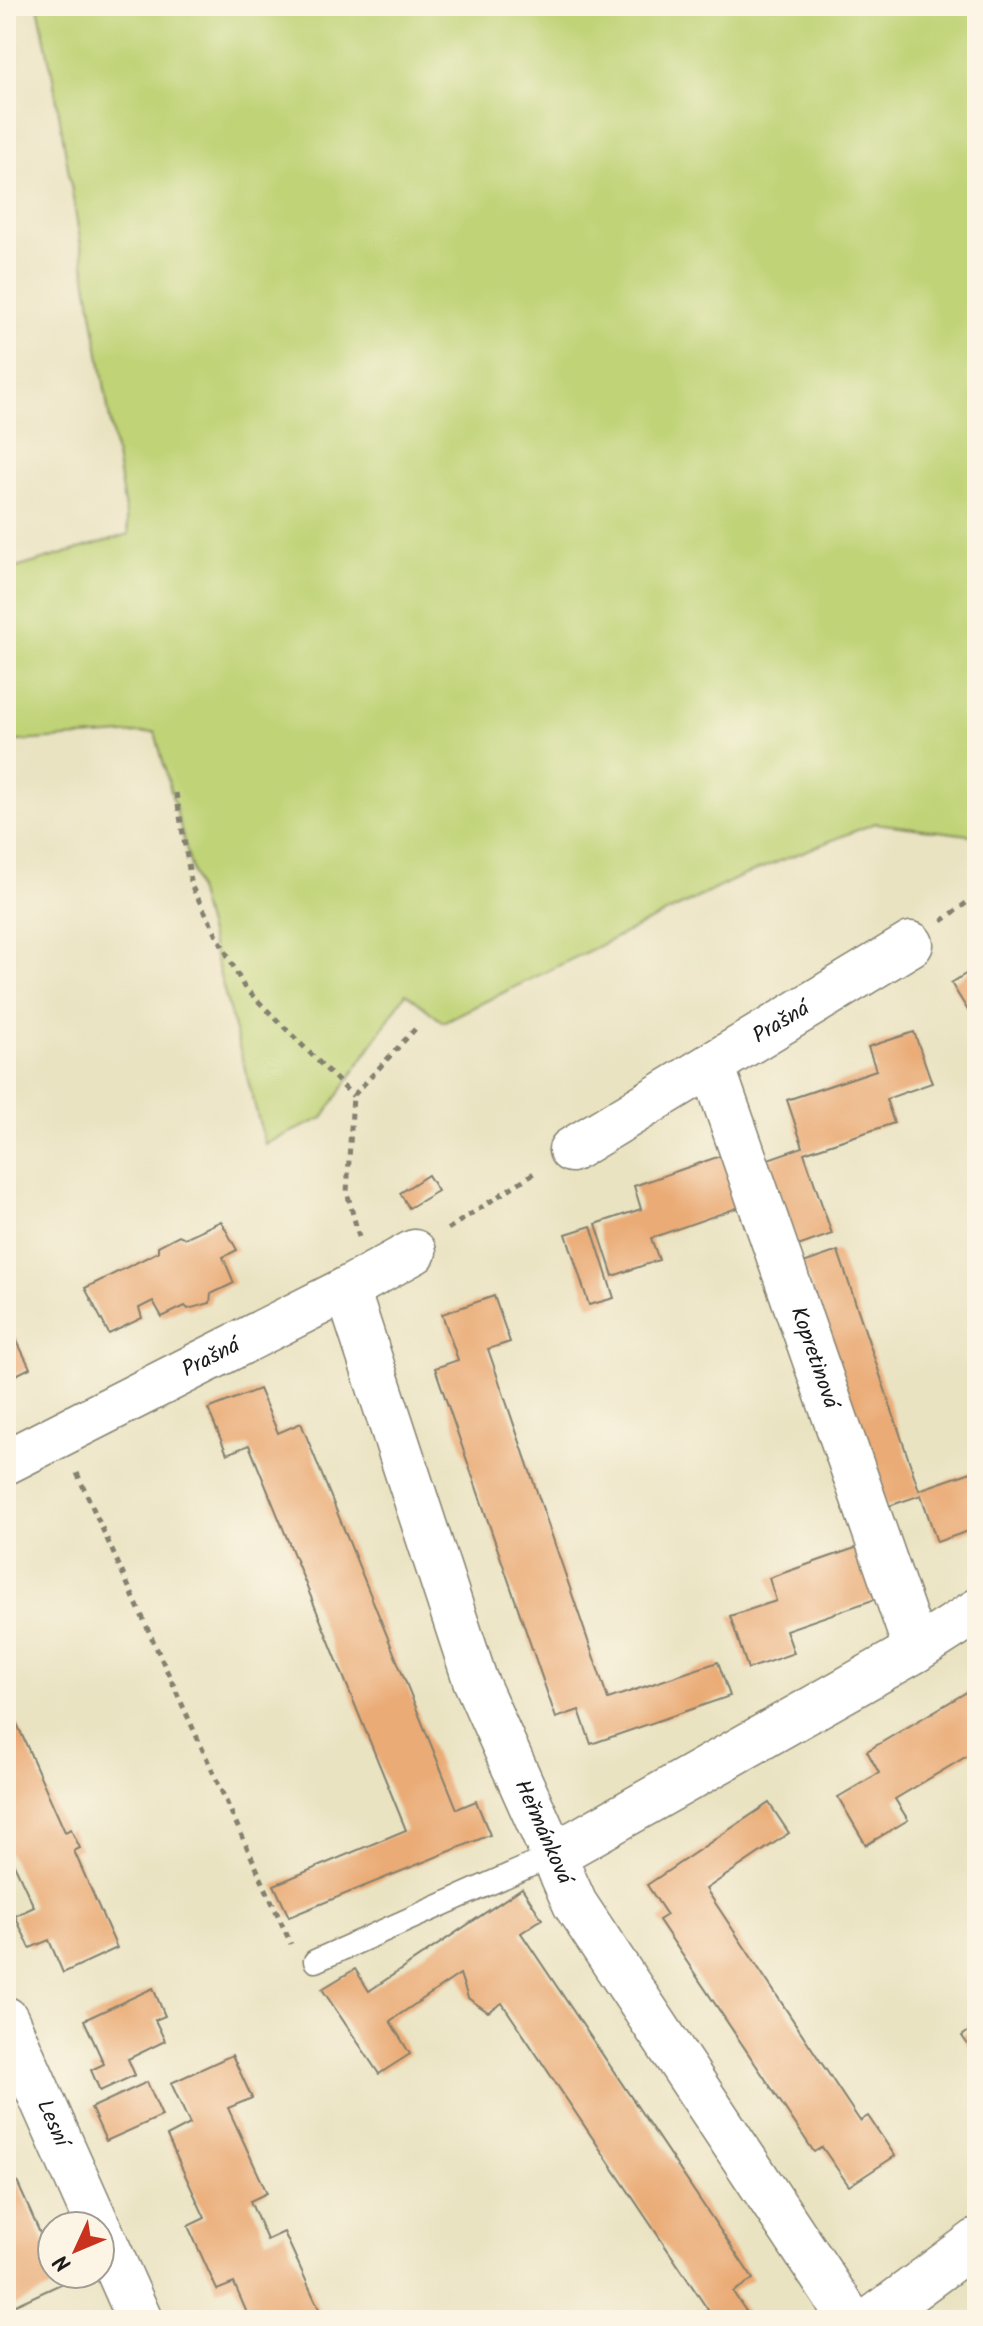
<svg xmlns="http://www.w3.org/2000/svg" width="983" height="2326" viewBox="0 0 983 2326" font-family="Kalam,sans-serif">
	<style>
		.green { fill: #c0d377; stroke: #6e784a; stroke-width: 2 }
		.building { fill: #eaab76 }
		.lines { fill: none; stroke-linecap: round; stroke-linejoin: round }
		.service-casing { stroke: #83806f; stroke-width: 25 }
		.minor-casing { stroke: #83806f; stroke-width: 47 }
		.path { stroke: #83806f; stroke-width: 5; stroke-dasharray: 6 6; stroke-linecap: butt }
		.service { stroke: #fff; stroke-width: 22 }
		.minor { stroke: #fff; stroke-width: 44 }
		.labels { text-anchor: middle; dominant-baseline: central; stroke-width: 6; stroke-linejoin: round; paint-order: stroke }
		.street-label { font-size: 22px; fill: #1c1c1c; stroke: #fcf5e5 }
	</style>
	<rect width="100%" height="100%" fill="#fcf5e5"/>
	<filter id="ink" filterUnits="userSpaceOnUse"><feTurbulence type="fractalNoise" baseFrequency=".0125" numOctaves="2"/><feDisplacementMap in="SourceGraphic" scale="16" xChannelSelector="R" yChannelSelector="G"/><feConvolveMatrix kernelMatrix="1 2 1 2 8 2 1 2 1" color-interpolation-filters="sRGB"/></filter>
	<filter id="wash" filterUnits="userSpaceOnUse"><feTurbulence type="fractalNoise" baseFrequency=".006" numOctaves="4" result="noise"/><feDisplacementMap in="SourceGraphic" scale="32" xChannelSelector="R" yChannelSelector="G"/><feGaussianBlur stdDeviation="1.8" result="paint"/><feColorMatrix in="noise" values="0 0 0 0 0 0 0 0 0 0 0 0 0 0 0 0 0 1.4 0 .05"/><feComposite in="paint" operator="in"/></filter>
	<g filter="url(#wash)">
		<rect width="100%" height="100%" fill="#eae3c2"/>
		<path class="green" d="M 38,6 L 977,6 L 977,836 L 875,823 L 740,877 L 443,1022 L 406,993 L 323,1118 L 265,1144 L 155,732 L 6,742 L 6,571 L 129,534 L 53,78 Z"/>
		<g id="blocks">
			<g class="building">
				<path d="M 977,967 L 977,1025 L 951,983 Z"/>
				<path d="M 914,1032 L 932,1083 L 886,1099 L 894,1123 L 804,1153 L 832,1234 L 798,1246 L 768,1159 L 803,1147 L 787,1100 L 876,1070 L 868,1047 Z"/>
				<path d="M 723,1155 L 740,1207 L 651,1238 L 659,1260 L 613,1276 L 596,1224 L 641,1209 L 634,1186 Z"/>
				<path d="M 428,1175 L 438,1191 L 409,1208 L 400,1193 Z"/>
				<path d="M 221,1221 L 237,1250 L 223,1257 L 234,1283 L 211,1294 L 210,1303 L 188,1309 L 185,1306 L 162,1317 L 153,1301 L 139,1308 L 142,1318 L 109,1334 L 85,1288 L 158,1252 L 158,1246 L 179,1235 L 185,1238 Z"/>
				<path d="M 591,1226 L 614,1298 L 589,1305 L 566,1234 Z"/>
				<path d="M 838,1251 L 919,1490 L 977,1470 L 977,1528 L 937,1542 L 921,1495 L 886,1507 L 803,1263 Z"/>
				<path d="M 494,1296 L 510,1342 L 488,1349 L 608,1699 L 718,1662 L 730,1696 L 591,1744 L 579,1710 L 556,1718 L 435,1368 L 458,1360 L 442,1314 Z"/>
				<path d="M 6,1318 L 30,1368 L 6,1380 Z"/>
				<path d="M 259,1389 L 278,1433 L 301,1423 L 457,1809 L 476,1801 L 490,1835 L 289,1917 L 274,1885 L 406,1830 L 249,1445 L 227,1454 L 208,1409 Z"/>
				<path d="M 858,1547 L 876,1599 L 786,1630 L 794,1653 L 748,1669 L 730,1616 L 776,1601 L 769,1578 Z"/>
				<path d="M 977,1686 L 977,1750 L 895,1799 L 908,1820 L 866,1845 L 838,1797 L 879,1773 L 867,1751 Z"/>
				<path d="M 6,1699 L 65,1832 L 71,1829 L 80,1848 L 74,1851 L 117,1948 L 63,1973 L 49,1940 L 30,1948 L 15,1916 L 34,1907 L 6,1847 Z"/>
				<path d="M 769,1803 L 789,1833 L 706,1889 L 860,2121 L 868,2116 L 895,2156 L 849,2186 L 822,2147 L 814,2152 L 788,2113 L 659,1920 L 667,1915 L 647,1885 Z"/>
				<path d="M 522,1888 L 542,1919 L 521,1933 L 753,2279 L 733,2292 L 752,2320 L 692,2320 L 708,2310 L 502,2003 L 488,2012 L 468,1998 L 460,1974 L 390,2021 L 410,2054 L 379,2074 L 322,1989 L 355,1969 L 369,1991 Z"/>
				<path d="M 153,1988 L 165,2016 L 155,2020 L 165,2041 L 128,2059 L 135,2075 L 100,2091 L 91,2070 L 104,2064 L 84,2020 Z"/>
				<path d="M 977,2025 L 977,2058 L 962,2036 Z"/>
				<path d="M 232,2055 L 252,2098 L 228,2108 L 267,2193 L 250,2201 L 267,2240 L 284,2232 L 324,2320 L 250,2320 L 234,2283 L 217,2290 L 188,2226 L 205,2218 L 167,2136 L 190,2124 L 171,2083 Z"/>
				<path d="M 147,2082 L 162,2116 L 106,2141 L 91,2108 Z"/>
				<path d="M 10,2166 L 52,2260 L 52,2274 L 58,2274 L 63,2283 L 9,2308 L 6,2302 L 6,2168 Z"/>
			</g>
		</g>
	</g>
	<g filter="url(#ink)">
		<use href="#blocks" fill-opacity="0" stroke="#83806f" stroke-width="2"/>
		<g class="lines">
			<g class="service-casing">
				<path id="service" d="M 315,1961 L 554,1855"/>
			</g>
			<g class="minor-casing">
				<g id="minor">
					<path id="s1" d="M 712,1065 L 916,1650"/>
					<path id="s2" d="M 571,1150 L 911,944"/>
					<path id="s3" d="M 347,1289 L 475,1680 L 575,1904 L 851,2320"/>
					<path id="s4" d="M 6,1462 L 347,1289 L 414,1252"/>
					<path d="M 554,1855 L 916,1650 L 977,1611"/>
					<path id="s5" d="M 6,2019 L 98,2226"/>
					<path d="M 100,2230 L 140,2320"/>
					<path d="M 871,2320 L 977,2241"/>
				</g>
			</g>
			<g class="path">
				<path d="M 176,793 L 192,887 L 244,987 L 353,1096"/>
				<path d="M 942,921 L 977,895"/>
				<path d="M 448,1229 L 537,1171"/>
				<path d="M 359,1237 L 347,1192 L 353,1096 L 417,1027"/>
				<path d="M 77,1473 L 291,1944"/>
			</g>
			<use href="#service" class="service"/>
			<use href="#minor" class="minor"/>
		</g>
	</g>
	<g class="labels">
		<g class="street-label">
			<text stroke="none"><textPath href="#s2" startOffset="246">Prašná</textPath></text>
			<text stroke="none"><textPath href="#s1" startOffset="310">Kopretinová</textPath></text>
			<text stroke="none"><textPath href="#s4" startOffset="230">Prašná</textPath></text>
			<text stroke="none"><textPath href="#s3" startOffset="578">Heřmánková</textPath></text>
			<text stroke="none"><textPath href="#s5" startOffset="114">Lesní</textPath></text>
		</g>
	</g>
	<rect width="983" height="2326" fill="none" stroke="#fcf5e5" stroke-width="32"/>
	<g transform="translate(76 2250) rotate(226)"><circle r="38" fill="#fcf5e5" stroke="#a29e95" stroke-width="2"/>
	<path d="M0-6L14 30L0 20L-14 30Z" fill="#c8321e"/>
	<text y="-12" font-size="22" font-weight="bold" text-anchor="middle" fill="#1c1c1c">N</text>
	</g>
</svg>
